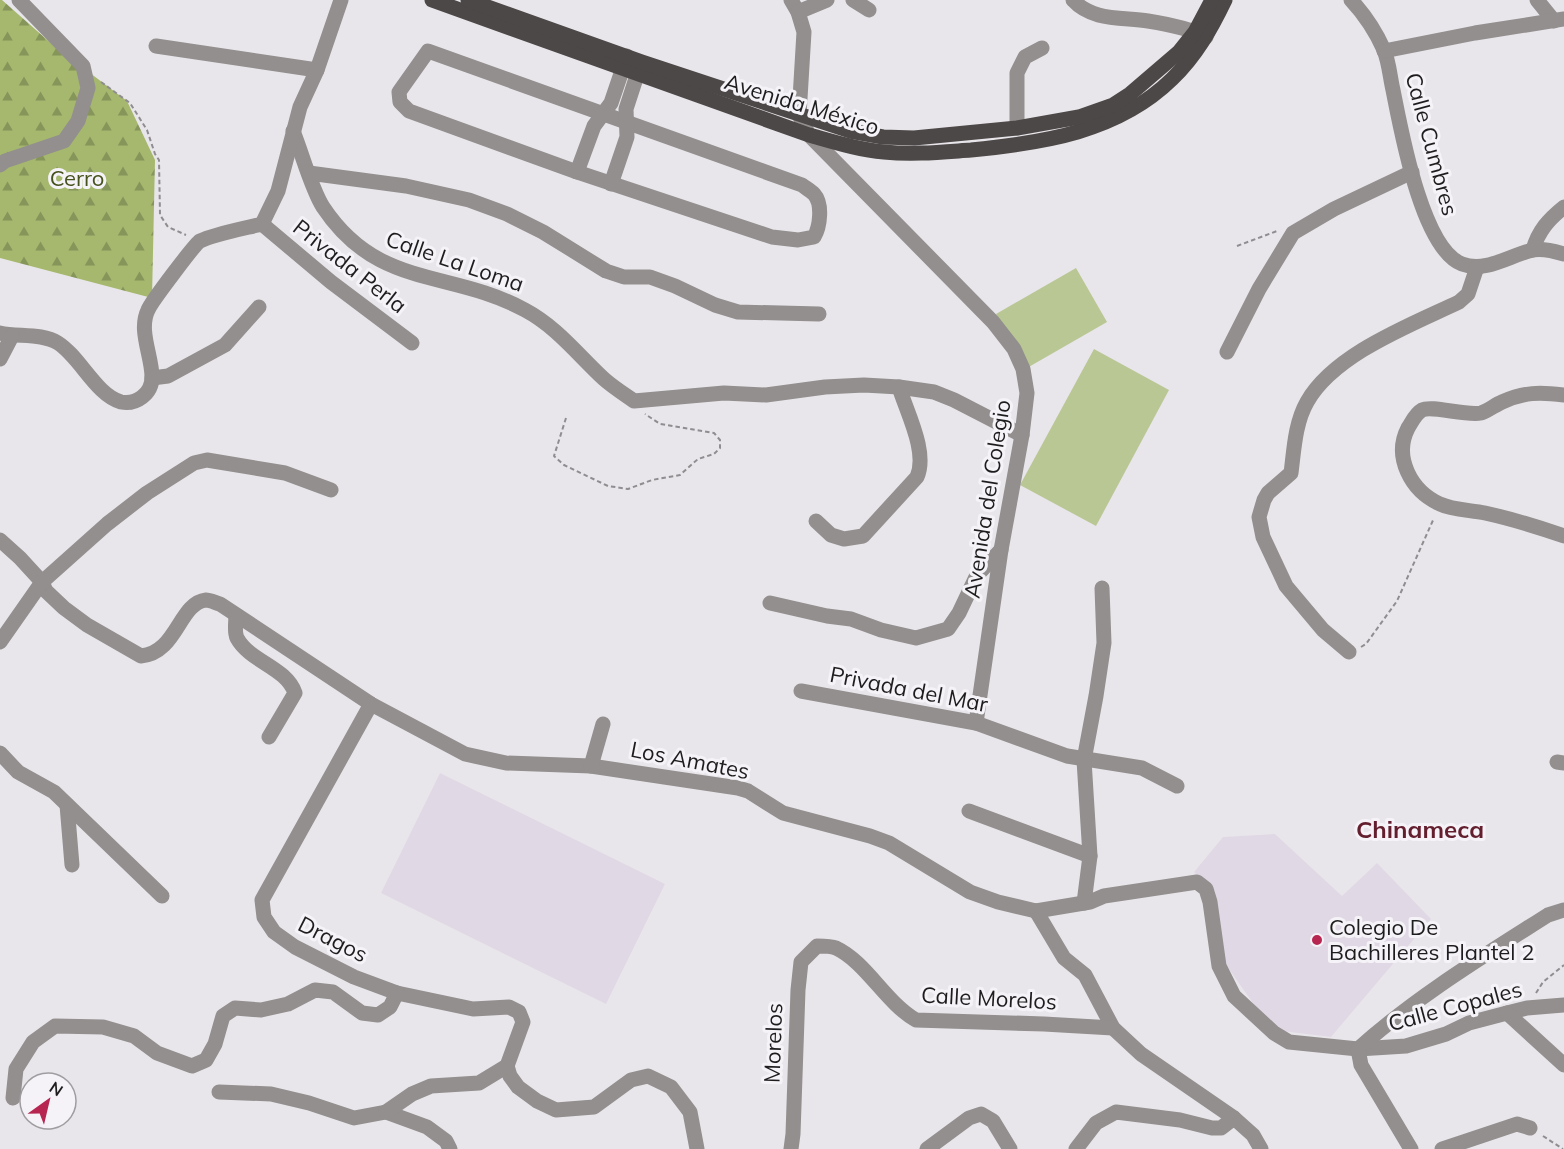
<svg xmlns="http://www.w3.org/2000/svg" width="1564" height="1149" viewBox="0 0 1564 1149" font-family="Mulish,sans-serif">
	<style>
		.built { fill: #e0d9e5 }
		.green { fill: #b9c795 }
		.forest { fill: url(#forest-firs) }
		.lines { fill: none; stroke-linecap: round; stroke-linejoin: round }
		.path { stroke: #8f8d90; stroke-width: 2; stroke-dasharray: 4.5 3; stroke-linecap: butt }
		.minor { stroke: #928f8e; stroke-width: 15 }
		.major { stroke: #4c4847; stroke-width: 15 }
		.poi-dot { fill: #b62651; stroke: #f6f3f8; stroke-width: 2 }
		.labels { text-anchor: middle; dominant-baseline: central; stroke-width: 6; stroke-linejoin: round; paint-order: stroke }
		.street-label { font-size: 22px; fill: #1e1d1e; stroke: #f6f3f8 }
		.park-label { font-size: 22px; fill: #46521d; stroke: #f6f3f8 }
		.poi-label { font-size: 22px; fill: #1e1d1e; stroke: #f6f3f8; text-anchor: start }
		.neighbourhood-label { font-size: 24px; font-weight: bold; fill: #641f2f; stroke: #f6f3f8 }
	</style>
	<defs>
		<pattern id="forest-firs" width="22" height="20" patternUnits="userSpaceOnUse" patternTransform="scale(1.5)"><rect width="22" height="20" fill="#a5b86e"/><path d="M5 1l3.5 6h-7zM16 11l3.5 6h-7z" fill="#86955a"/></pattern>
	</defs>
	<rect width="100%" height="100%" fill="#e9e6eb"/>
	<g class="built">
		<path d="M 440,773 L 665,884 L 606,1004 L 381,893 Z"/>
		<path d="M 1275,834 L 1342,896 L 1377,863 L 1431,919 L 1331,1037 L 1282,1031 L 1255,1006 L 1224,962 L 1212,890 L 1194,872 L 1223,837 Z"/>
	</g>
	<g class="green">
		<path d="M 1076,268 L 1107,322 L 1027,368 L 996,314 Z"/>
		<path d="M 1094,349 L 1169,390 L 1096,526 L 1020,485 Z"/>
	</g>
	<path class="forest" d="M 0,0 L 2,0 L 53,45 L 127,101 L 155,160 L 152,298 L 0,258 Z"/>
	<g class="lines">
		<g class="path">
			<path d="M 101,82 L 130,103 L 147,130 L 155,154 L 159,160 L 160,215 L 168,227 L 186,235"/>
			<path d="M 1237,246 L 1277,231"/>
			<path d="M 566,418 L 554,456 L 564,465 L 608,486 L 628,489 L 652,480 L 680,475 L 698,459 L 714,454 L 720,448 L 720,440 L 714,433 L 660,424 L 645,414"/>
			<path d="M 1361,647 L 1366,644 L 1397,601 L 1434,518"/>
			<path d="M 1536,993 L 1543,982 L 1564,965"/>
			<path d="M 1543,1136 L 1563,1149"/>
		</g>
		<g class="minor">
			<path d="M 791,0 L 798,12 L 804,32 L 799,115 L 809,135 L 993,322 L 1014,349 L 1023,369 L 1027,393 L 1022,435 L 1001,550 L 976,723"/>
			<path d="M 853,0 L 869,10"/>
			<path d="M 1073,0 C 1092,21 1122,17 1148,21 C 1167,24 1189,28 1206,37"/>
			<path d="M 1351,0 C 1364,14 1376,32 1384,50 C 1389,62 1390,77 1393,90 C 1401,130 1422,249 1462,264 C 1486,273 1510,255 1533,250 C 1543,248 1554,251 1564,254"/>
			<path d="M 1537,0 L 1554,21"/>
			<path d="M 798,12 L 827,0"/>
			<path d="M 156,46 L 317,70"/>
			<path d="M 428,51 L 802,185 C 806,188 811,191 814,194 C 823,204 820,227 814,237 L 798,240 L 772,237 L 577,172 L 409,111 L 400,102 L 399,92 Z"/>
			<path d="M 1384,51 L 1475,33 L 1564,19"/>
			<path d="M 1017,128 L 1017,73 L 1025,57 L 1042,48"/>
			<path d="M 293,131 C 302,153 311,188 323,207 C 378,290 450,269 525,310 C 557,327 578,355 604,379 C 613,387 624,394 634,401 L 724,393 L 766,395 L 825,387 L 864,385 L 899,387 L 934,392 L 954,400 L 1022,435"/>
			<path d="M 0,165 L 5,161 L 64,141 L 78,121 L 88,88 L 83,66 L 19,0"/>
			<path d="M 577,172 L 594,126 L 611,103 L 627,56"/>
			<path d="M 309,173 L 406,186 L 469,200 L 507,214 L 543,232 L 606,271 L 624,277 L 650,277 L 675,286 L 715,305 L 738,312 L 819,314"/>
			<path d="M 611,184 L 627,137 L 626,109 L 641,63"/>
			<path d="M 262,224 L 331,282 L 412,343"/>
			<path d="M 1533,250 C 1538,231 1549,219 1564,207"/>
			<path d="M 0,333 C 18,337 42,333 58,343 C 80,357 96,395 121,402 C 136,405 152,394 152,377 C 152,356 138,330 148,310 C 151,302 195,244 200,241 C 214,234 246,228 262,224 L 278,191 L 300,107 L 317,70 L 341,0"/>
			<path d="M 1227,352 L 1259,289 L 1293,233 L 1334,209 L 1412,172"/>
			<path d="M 0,359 L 12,336"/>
			<path d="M 152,378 L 168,376 L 225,345 L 259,307"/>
			<path d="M 1564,395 C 1539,392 1525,392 1502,402 C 1495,405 1488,411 1481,413 C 1465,416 1432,405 1422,410 C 1415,414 1412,422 1408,428 C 1393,457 1411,491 1440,504 C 1452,510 1471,510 1485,513 C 1512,519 1538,527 1564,536"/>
			<path d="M 816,521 L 831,535 L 844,539 L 863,536 L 917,477 C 928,452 907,413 899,387"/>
			<path d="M 0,540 L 20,558 L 42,582 L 46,591 L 64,608 L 87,625 L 141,656 C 177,653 179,603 206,600 C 210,600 216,603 220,604 L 371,704 L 465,754 L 506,763 L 591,766 L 738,788 L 748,791 L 783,813 L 870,836 L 889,843 L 970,892 L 998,902 L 1036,911 L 1090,902 L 1104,896 L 1197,882 L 1206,889 L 1210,902 L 1219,966 L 1234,996 L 1274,1033 L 1289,1042 L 1358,1049 L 1406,1046 L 1446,1034 L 1469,1023 L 1507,1013 L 1527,1008 L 1564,1005"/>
			<path d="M 770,603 L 827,616 L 851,619 L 881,630 L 916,638 L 948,629 L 959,613 L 977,575 L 1001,550"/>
			<path d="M 236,615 C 236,622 234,632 237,638 C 250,662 286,667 295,693 L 269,737"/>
			<path d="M 0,642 L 42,582 L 107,524 L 147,493 L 194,463 L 207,460 L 285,473 L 331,490"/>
			<path d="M 1349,652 L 1323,630 L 1286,586 L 1263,537 L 1259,517 L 1264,500 L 1268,493 L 1291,473 C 1294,450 1295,423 1307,402 C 1334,354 1411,325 1459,302 L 1468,294 L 1477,267"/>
			<path d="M 801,691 L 976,723 L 1067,756 L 1142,768 L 1177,786"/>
			<path d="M 371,704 L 262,900 L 264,917 L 274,932 L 295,947 L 354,977 L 397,993 L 473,1009 L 509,1007 L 519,1012 L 523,1022 L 507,1066 L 510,1076 L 518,1087 L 537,1101 L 556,1110 L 594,1107 L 631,1080 L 648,1076 L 671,1087 L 690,1112 L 697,1149"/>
			<path d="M 0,753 L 18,772 L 54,792 L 162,896"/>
			<path d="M 1557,762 L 1564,763"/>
			<path d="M 591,766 L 603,724"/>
			<path d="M 67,805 L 72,865"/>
			<path d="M 969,811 L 1090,856"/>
			<path d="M 1084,903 L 1090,856 L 1084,760 L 1096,696 L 1104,643 L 1102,588"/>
			<path d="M 1036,911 L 1064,958 L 1085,975 L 1113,1028 L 1141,1054 L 1234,1118 L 1253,1135 L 1261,1149"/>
			<path d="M 1507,1013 L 1564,1065"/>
			<path d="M 1358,1049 C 1416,997 1482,957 1548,915 L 1564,910"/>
			<path d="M 1358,1049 L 1361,1065 L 1411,1149"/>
			<path d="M 219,1092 L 271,1094 L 309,1103 L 354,1118 L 386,1112 L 427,1127 L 446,1141 L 450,1149"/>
			<path d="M 13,1098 L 16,1069 L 33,1042 L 55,1026 L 103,1027 L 134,1036 L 157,1053 L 192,1066 L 206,1060 L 215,1044 L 223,1016 L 235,1008 L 261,1010 L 288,1004 L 315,990 L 333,992 L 362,1013 L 378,1015 L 390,1007 L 397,993"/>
			<path d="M 386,1112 L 412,1094 L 431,1086 L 479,1083 L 507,1066"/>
			<path d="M 791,1149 L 793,1134 L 798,990 L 801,962 L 817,946 C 823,946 831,946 836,948 C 866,962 886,1003 916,1020 L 1044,1024 L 1113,1028"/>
			<path d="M 927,1149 L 969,1118 L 981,1114 L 993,1121 L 1010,1149"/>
			<path d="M 1076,1149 L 1096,1123 L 1116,1112 L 1180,1120 L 1212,1128 L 1221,1128 L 1234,1118"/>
			<path d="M 1442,1149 L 1517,1124 L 1530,1128"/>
		</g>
		<g class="major">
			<path d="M 432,0 L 809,135 C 834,142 859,150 884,152 C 913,155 942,152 971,150 C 1043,143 1118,132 1172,79 C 1196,56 1211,29 1225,0"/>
			<path d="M 468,0 L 642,62 L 850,131 L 883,137 L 914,138 L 1017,128 L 1079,117 L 1113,105 L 1130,94 L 1179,52 L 1195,32 L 1212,0"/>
		</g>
	</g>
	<circle class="poi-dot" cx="1317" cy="940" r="6"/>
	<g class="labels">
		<g class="street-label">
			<text transform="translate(802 104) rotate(17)">Avenida México</text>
			<text transform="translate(1432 144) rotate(75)">Calle Cumbres</text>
			<text transform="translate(455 261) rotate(19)">Calle La Loma</text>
			<text transform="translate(350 266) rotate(38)">Privada Perla</text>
			<text transform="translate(987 499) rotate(-81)">Avenida del Colegio</text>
			<text transform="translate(909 689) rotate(11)">Privada del Mar</text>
			<text transform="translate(690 760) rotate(11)">Los Amates</text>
			<text transform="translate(333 939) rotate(27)">Dragos</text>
			<text transform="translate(989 998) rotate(3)">Calle Morelos</text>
			<text transform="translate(1455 1006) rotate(-15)">Calle Copales</text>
			<text transform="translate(773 1043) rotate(-88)">Morelos</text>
		</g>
		<g class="park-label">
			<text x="77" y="178">Cerro</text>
		</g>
		<g class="poi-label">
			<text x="1329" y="927">Colegio De<tspan x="1329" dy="25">Bachilleres Plantel 2</tspan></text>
		</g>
		<g class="neighbourhood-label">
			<text x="1420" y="829">Chinameca</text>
		</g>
	</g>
	<g transform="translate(48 1101) rotate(34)"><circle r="28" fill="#f6f3f8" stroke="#a09da1" stroke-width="1.5"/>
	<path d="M0-4.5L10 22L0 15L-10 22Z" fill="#b62651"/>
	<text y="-9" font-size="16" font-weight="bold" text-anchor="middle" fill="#1e1d1e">N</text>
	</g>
</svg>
